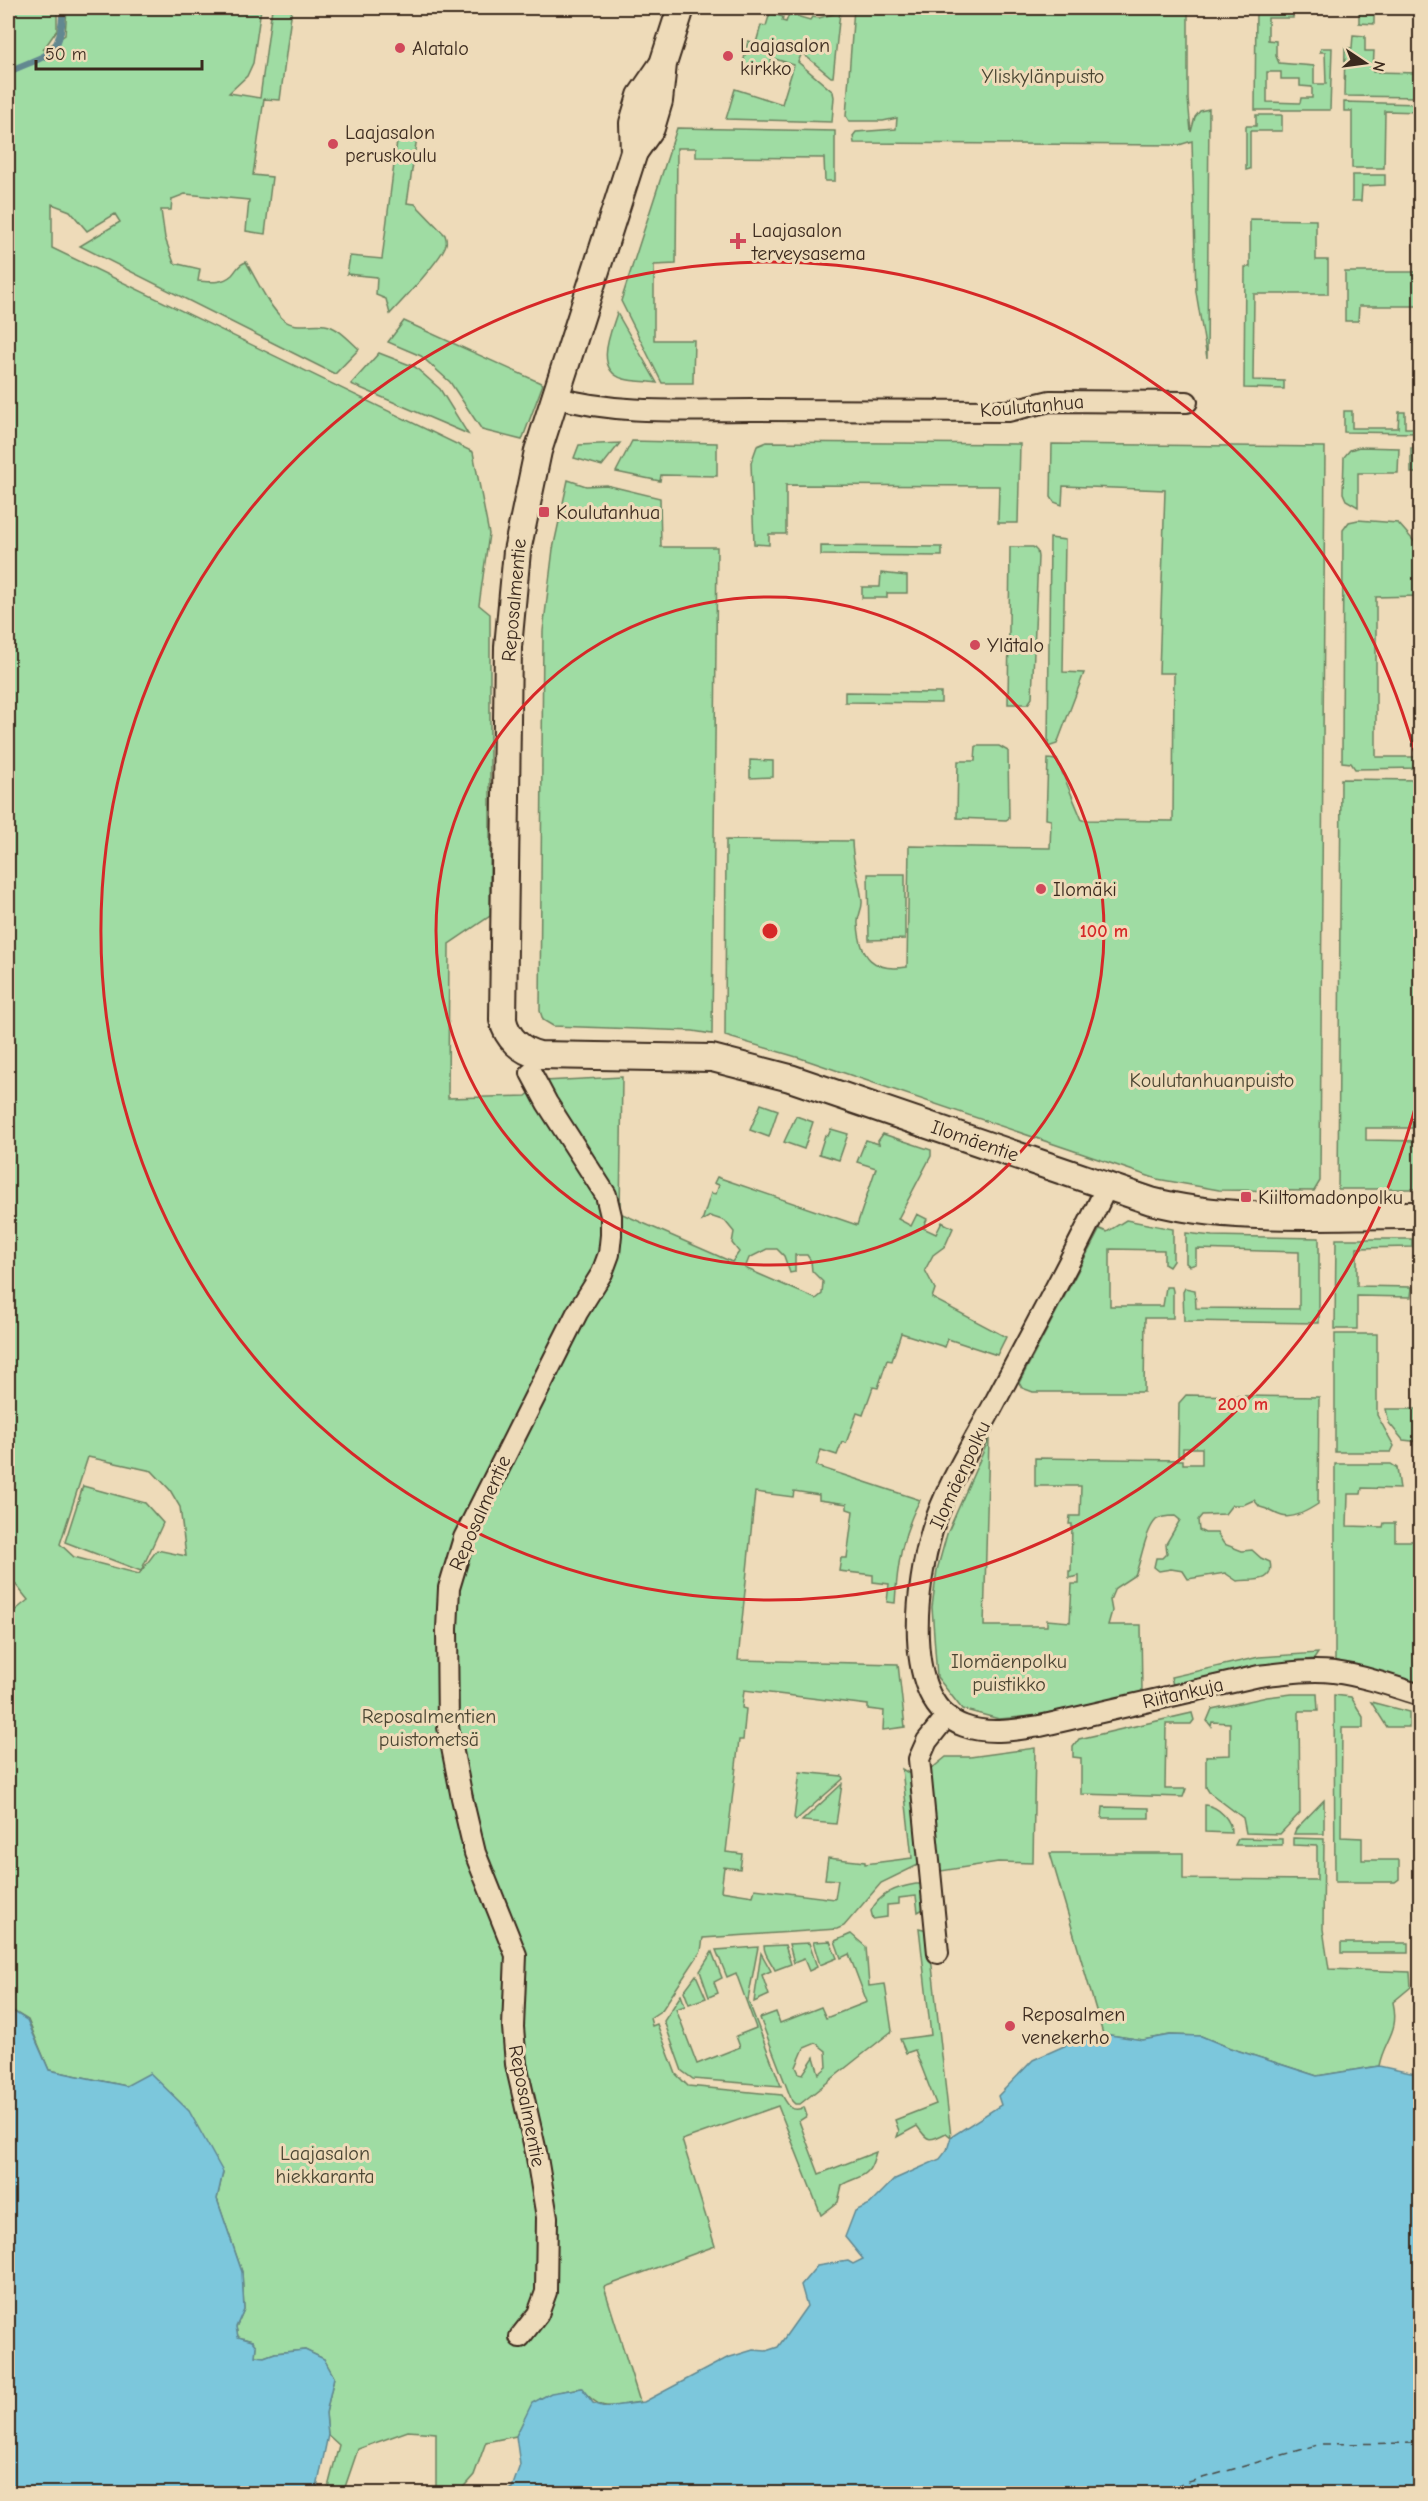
<svg xmlns="http://www.w3.org/2000/svg" width="1428" height="2501" viewBox="0 0 1428 2501" font-family="'Comic Neue',sans-serif">
	<style>
		.green { fill: #9fdca3; stroke: #6d8360; stroke-width: 1.5; fill-rule: evenodd }
		.water { fill: #7cc7dc; stroke: #628890; stroke-width: 1.5 }
		.lines { fill: none; stroke-linecap: round; stroke-linejoin: round }
		.stream { stroke: #628890; stroke-width: 7 }
		.ferry { stroke: #484944; stroke-width: 1.5; stroke-dasharray: 8 6; stroke-linecap: butt }
		.minor-casing { stroke: #3b2a1e; stroke-width: 24 }
		.tertiary-casing { stroke: #3b2a1e; stroke-width: 30 }
		.minor { stroke: #eedbb9; stroke-width: 20 }
		.tertiary { stroke: #eedbb9; stroke-width: 26 }
		.ring { fill: none; stroke: #d62828; stroke-width: 3 }
		.poi-dot { fill: #d1495b; stroke: #eedbb9; stroke-width: 2 }
		.labels { text-anchor: middle; dominant-baseline: central; stroke-width: 6; stroke-linejoin: round; paint-order: stroke }
		.poi-label { font-size: 20px; fill: #3b2a1e; stroke: #eedbb9; text-anchor: start }
		.park-label { font-size: 20px; fill: #4a4532; stroke: #eedbb9 }
		.street-label { font-size: 20px; fill: #3b2a1e; stroke: #eedbb9 }
		.centre { fill: #d62828; stroke: #eedbb9; stroke-width: 3 }
		.ring-label { font-size: 18px; text-anchor: middle; font-weight: bold; fill: #d62828; stroke: #eedbb9; stroke-width: 6; stroke-linejoin: round; paint-order: stroke }
	</style>
	<rect width="100%" height="100%" fill="#eedbb9"/>
	<filter id="ink" filterUnits="userSpaceOnUse"><feTurbulence type="fractalNoise" baseFrequency=".0167" numOctaves="2"/><feDisplacementMap in="SourceGraphic" scale="12" xChannelSelector="R" yChannelSelector="G"/><feConvolveMatrix kernelMatrix="1 2 1 2 8 2 1 2 1" color-interpolation-filters="sRGB"/></filter>
	<g filter="url(#ink)">
		<g class="green">
			<path d="M 8,8 L 57,8 L 57,30 L 43,50 L 65,35 L 67,8 L 261,8 L 253,63 L 247,76 L 229,93 L 260,98 L 272,8 L 292,8 L 280,100 L 264,99 L 253,175 L 272,177 L 265,234 L 246,231 L 249,200 L 185,194 L 172,199 L 171,210 L 161,210 L 165,238 L 174,263 L 200,269 L 198,281 C 210,282 222,284 232,275 C 238,269 237,265 246,262 C 257,280 268,306 284,320 C 294,329 312,323 325,325 C 338,327 349,340 359,349 L 335,374 L 80,246 L 120,222 L 115,214 L 87,231 L 70,211 L 52,204 L 52,248 L 473,452 L 489,534 L 479,605 L 490,614 L 490,916 L 449,944 L 448,1098 L 526,1096 L 544,1081 L 622,1077 L 620,1213 L 732,1262 L 739,1252 L 732,1243 L 734,1232 L 725,1221 L 710,1216 L 702,1221 L 711,1193 L 716,1194 L 719,1185 L 714,1183 L 717,1177 L 857,1225 L 876,1168 L 857,1162 L 866,1140 L 879,1144 L 878,1141 L 883,1134 L 931,1150 L 931,1156 L 898,1219 L 911,1226 L 917,1214 L 927,1219 L 923,1228 L 936,1234 L 942,1222 L 953,1228 L 945,1246 L 933,1255 L 925,1270 L 935,1289 L 932,1298 L 1006,1337 L 997,1355 L 948,1339 L 945,1347 L 901,1333 L 892,1361 L 887,1360 L 878,1388 L 873,1387 L 863,1415 L 857,1413 L 846,1443 L 842,1442 L 837,1455 L 821,1450 L 816,1466 L 920,1500 C 902,1533 897,1567 895,1603 L 887,1602 L 889,1584 L 873,1582 L 873,1575 L 839,1571 L 841,1558 L 847,1558 L 853,1511 L 847,1509 L 847,1504 L 819,1500 L 819,1495 L 794,1491 L 793,1497 L 755,1492 L 738,1660 L 898,1664 L 905,1727 L 883,1730 L 884,1711 L 868,1709 L 868,1705 L 744,1690 L 742,1708 L 746,1709 L 743,1740 L 739,1740 L 726,1852 L 742,1854 L 740,1869 L 724,1867 L 721,1891 L 753,1896 L 755,1889 L 835,1899 L 838,1880 L 825,1879 L 828,1858 L 865,1862 L 865,1864 L 912,1858 L 902,1769 L 910,1774 L 921,1855 L 920,1864 L 881,1883 L 844,1926 L 837,1929 L 703,1938 L 701,1951 L 662,2010 L 650,2018 L 652,2026 L 657,2024 L 676,2074 L 688,2086 L 782,2095 C 787,2104 792,2114 804,2107 L 807,2116 L 799,2121 L 819,2174 L 876,2152 C 874,2158 872,2167 868,2171 C 861,2179 850,2179 842,2185 L 838,2202 L 821,2215 L 778,2106 L 682,2140 L 715,2246 L 604,2287 L 640,2402 C 611,2406 602,2414 581,2388 C 536,2396 536,2395 516,2436 L 486,2442 L 474,2475 L 458,2493 L 436,2493 L 436,2433 L 408,2431 L 358,2449 L 343,2493 L 331,2493 L 327,2491 L 339,2445 L 328,2435 L 326,2413 L 334,2377 L 324,2359 L 305,2350 L 275,2353 L 264,2357 L 255,2356 L 256,2346 L 252,2341 L 238,2337 L 236,2327 L 244,2309 L 242,2272 L 217,2199 L 223,2172 L 126,2086 L 49,2070 L 28,2020 L 8,2008 L 8,1616 L 28,1600 L 8,1575 ZM 767,1249 L 777,1249 L 784,1256 L 790,1273 L 795,1272 L 795,1255 L 807,1255 L 811,1261 L 812,1271 L 823,1282 L 822,1294 L 816,1299 L 745,1268 L 749,1258 ZM 88,1457 L 152,1471 L 170,1490 L 180,1507 L 186,1556 L 157,1550 L 139,1574 L 74,1557 L 60,1544 Z"/>
			<path d="M 854,8 L 1188,8 L 1188,99 L 1191,132 L 1195,117 L 1200,111 L 1209,109 L 1207,358 L 1196,292 L 1192,141 L 1179,145 L 854,143 L 853,136 L 856,132 L 896,129 L 897,118 L 883,121 L 849,121 L 846,116 Z"/>
			<path d="M 1256,8 L 1269,8 L 1269,11 L 1293,11 L 1293,18 L 1268,18 L 1268,40 L 1276,41 L 1276,56 L 1279,63 L 1314,66 L 1314,84 L 1326,84 L 1325,52 L 1320,52 L 1321,48 L 1332,48 L 1330,110 L 1255,110 ZM 1267,72 L 1281,72 L 1281,79 L 1300,79 L 1300,86 L 1312,87 L 1312,98 L 1301,98 L 1300,103 L 1267,102 Z"/>
			<path d="M 1359,8 L 1374,8 L 1374,24 L 1359,23 Z"/>
			<path d="M 840,12 L 833,77 L 831,77 L 802,53 L 798,62 L 833,92 L 834,97 L 832,122 L 726,119 L 735,89 L 782,104 L 794,65 L 772,58 L 767,72 L 743,64 L 748,41 L 756,43 L 761,25 L 766,26 L 770,13 L 783,17 L 782,21 L 786,22 L 789,14 L 810,20 L 812,17 L 819,18 Z"/>
			<path d="M 1353,35 L 1365,36 L 1365,51 L 1374,51 L 1373,72 L 1420,73 L 1420,97 L 1344,96 L 1345,48 L 1352,48 Z"/>
			<path d="M 1344,102 L 1420,104 L 1420,112 L 1385,111 L 1384,168 L 1352,168 L 1352,111 L 1344,111 Z"/>
			<path d="M 1256,115 L 1282,115 L 1282,131 L 1250,131 L 1250,169 L 1246,170 L 1246,126 L 1256,126 Z"/>
			<path d="M 677,128 L 835,131 L 835,181 L 825,181 L 824,158 L 696,157 L 696,148 L 677,148 L 676,264 L 654,265 L 654,340 L 694,340 L 693,380 L 693,383 L 662,383 L 621,301 Z"/>
			<path d="M 398,133 L 417,137 L 407,203 L 415,204 L 445,235 C 446,238 447,241 446,244 C 444,257 401,302 390,314 L 386,299 L 376,295 L 377,277 L 347,274 L 350,256 L 382,259 Z"/>
			<path d="M 1352,175 L 1385,175 L 1385,185 L 1362,186 L 1361,201 L 1352,201 Z"/>
			<path d="M 1250,219 L 1316,220 L 1316,260 L 1328,260 L 1328,294 L 1254,294 L 1253,380 L 1284,381 L 1284,389 L 1244,388 L 1245,267 L 1250,267 Z"/>
			<path d="M 1345,272 L 1420,272 L 1420,306 L 1359,306 L 1358,321 L 1345,321 Z"/>
			<path d="M 617,313 L 657,383 C 646,381 634,382 624,379 C 593,370 611,332 617,313 Z"/>
			<path d="M 404,321 L 543,384 L 522,440 L 482,430 L 450,382 L 421,356 L 388,342 Z"/>
			<path d="M 379,353 L 415,367 L 440,389 L 468,434 L 351,384 Z"/>
			<path d="M 1344,411 L 1352,411 L 1352,428 L 1398,428 L 1399,412 L 1405,412 L 1405,428 L 1420,428 L 1420,433 L 1344,432 Z"/>
			<path d="M 632,441 L 717,443 L 717,476 L 661,475 L 660,481 L 616,472 Z"/>
			<path d="M 767,442 L 1020,444 L 1018,523 L 998,523 L 999,486 L 786,485 L 786,534 L 769,534 L 769,545 L 754,544 L 751,463 L 757,446 Z"/>
			<path d="M 620,443 L 602,466 L 574,458 L 579,445 Z"/>
			<path d="M 1052,444 L 1325,447 L 1320,1181 L 1314,1191 L 1219,1190 L 1157,1179 L 800,1058 L 725,1036 L 726,840 L 852,841 C 852,862 860,881 862,901 C 863,909 857,916 858,924 C 860,958 873,972 907,967 L 909,846 L 1050,848 L 1051,820 L 1046,819 L 1048,759 L 1057,760 L 1082,820 L 1173,821 L 1174,673 L 1159,673 L 1165,490 L 1063,486 L 1062,505 L 1054,502 L 1051,497 Z"/>
			<path d="M 1359,447 L 1399,448 L 1398,473 L 1358,473 L 1358,507 L 1346,500 L 1343,493 L 1344,457 L 1350,450 Z"/>
			<rect x="1411" y="448" width="9" height="25"/>
			<path d="M 568,480 L 586,486 L 606,485 L 660,498 L 661,547 L 717,547 L 712,1034 L 693,1031 L 553,1026 L 543,1020 L 540,1011 L 543,631 L 553,549 Z"/>
			<path d="M 1358,520 L 1398,523 L 1420,548 L 1420,625 L 1418,625 L 1418,596 L 1376,597 L 1376,757 L 1418,757 L 1418,727 L 1420,727 L 1420,768 L 1355,769 L 1351,763 L 1342,762 L 1343,530 L 1349,522 Z"/>
			<path d="M 1050,538 L 1065,540 L 1063,672 L 1084,673 L 1057,744 L 1048,747 Z"/>
			<path d="M 821,546 L 942,547 L 942,556 L 821,555 Z"/>
			<path d="M 1010,547 L 1033,547 L 1037,551 L 1038,557 L 1032,698 L 1028,704 L 1008,704 Z"/>
			<path d="M 881,573 L 907,576 L 907,593 L 887,593 L 887,598 L 862,598 L 862,587 L 880,587 Z"/>
			<path d="M 845,692 L 941,693 L 941,703 L 845,702 Z"/>
			<path d="M 976,746 L 999,746 L 1008,751 L 1009,818 L 1006,820 L 957,818 L 958,761 L 975,761 Z"/>
			<path d="M 750,760 L 773,761 L 773,777 L 750,778 Z"/>
			<path d="M 1341,779 L 1420,780 L 1420,1128 L 1366,1128 L 1366,1140 L 1420,1141 L 1420,1189 L 1338,1189 Z"/>
			<path d="M 868,874 L 905,874 L 905,939 L 869,940 Z"/>
			<path d="M 761,1104 L 778,1110 L 769,1137 L 750,1130 Z"/>
			<path d="M 796,1116 L 813,1122 L 804,1149 L 784,1142 Z"/>
			<path d="M 831,1129 L 848,1134 L 839,1160 L 819,1154 L 825,1135 L 828,1136 Z"/>
			<path d="M 1126,1220 L 1173,1229 L 1173,1261 L 1169,1267 L 1164,1264 L 1164,1250 L 1110,1249 L 1110,1306 L 1163,1306 L 1166,1287 L 1172,1287 L 1173,1291 L 1173,1318 L 1145,1318 L 1144,1392 L 1033,1392 L 1022,1388 L 1019,1383 L 1100,1229 L 1107,1232 Z"/>
			<path d="M 1186,1233 L 1212,1236 L 1319,1238 L 1319,1323 L 1184,1321 L 1183,1292 L 1185,1288 L 1195,1290 L 1196,1308 L 1299,1309 L 1299,1252 L 1196,1249 L 1196,1264 L 1190,1266 L 1186,1263 Z"/>
			<path d="M 1336,1239 L 1412,1239 L 1412,1247 L 1357,1248 L 1357,1286 L 1412,1287 L 1411,1297 L 1357,1296 L 1357,1329 L 1335,1329 Z"/>
			<path d="M 1335,1334 L 1377,1334 L 1377,1415 L 1394,1446 L 1391,1452 L 1335,1452 Z"/>
			<path d="M 1186,1395 L 1319,1397 L 1318,1504 C 1309,1510 1293,1519 1282,1516 C 1274,1514 1270,1509 1260,1507 L 1254,1500 L 1243,1505 L 1232,1505 L 1225,1514 L 1202,1515 L 1198,1520 L 1199,1530 L 1205,1533 L 1217,1533 L 1224,1544 L 1242,1551 L 1252,1550 L 1261,1558 L 1270,1562 C 1275,1584 1252,1579 1237,1581 L 1225,1573 L 1188,1579 L 1183,1571 L 1171,1569 L 1159,1571 L 1154,1567 L 1156,1558 L 1162,1558 L 1167,1553 L 1166,1544 L 1180,1520 L 1175,1516 C 1170,1516 1161,1516 1156,1520 C 1145,1531 1141,1562 1135,1575 L 1115,1588 L 1110,1600 L 1112,1611 L 1108,1625 L 1141,1625 L 1142,1692 L 1034,1716 L 999,1719 L 962,1709 L 937,1677 L 932,1607 L 937,1570 L 947,1534 L 989,1439 L 984,1626 L 1047,1626 L 1047,1620 L 1070,1622 L 1072,1584 L 1079,1584 L 1079,1576 L 1069,1578 L 1069,1571 L 1071,1571 L 1072,1524 L 1069,1524 L 1070,1516 L 1080,1516 L 1081,1486 L 1035,1486 L 1035,1458 L 1183,1460 L 1183,1464 L 1202,1464 L 1202,1448 L 1183,1448 L 1183,1456 L 1178,1456 L 1179,1403 Z"/>
			<path d="M 1386,1409 L 1420,1409 L 1420,1442 L 1403,1440 L 1389,1423 Z"/>
			<path d="M 1335,1464 L 1391,1464 L 1397,1468 L 1400,1489 L 1362,1488 L 1361,1494 L 1348,1494 L 1347,1526 L 1383,1527 L 1384,1523 L 1395,1523 L 1395,1541 L 1420,1541 L 1420,1686 L 1335,1661 Z"/>
			<path d="M 83,1486 L 145,1503 L 163,1523 L 141,1571 L 65,1542 Z"/>
			<path d="M 1318,1653 L 1314,1659 L 1262,1665 L 1173,1685 L 1171,1677 L 1259,1657 Z"/>
			<path d="M 1292,1694 L 1317,1694 L 1318,1711 L 1299,1711 L 1300,1813 L 1280,1834 L 1246,1833 L 1243,1818 L 1209,1792 L 1206,1787 L 1206,1756 L 1230,1755 L 1230,1723 L 1212,1722 L 1211,1726 L 1207,1721 L 1212,1709 L 1267,1697 Z"/>
			<path d="M 1334,1695 L 1351,1697 L 1363,1717 L 1363,1728 L 1342,1728 L 1341,1837 L 1362,1838 L 1362,1860 L 1399,1860 L 1399,1879 L 1395,1882 L 1335,1882 Z"/>
			<path d="M 1371,1702 L 1409,1712 L 1409,1727 L 1387,1727 Z"/>
			<path d="M 1192,1713 L 1194,1720 L 1191,1724 L 1166,1724 L 1165,1789 L 1186,1789 L 1183,1797 L 1081,1794 L 1081,1758 L 1073,1757 L 1073,1747 L 1079,1739 Z"/>
			<path d="M 1035,1748 L 1033,1863 L 998,1862 L 935,1872 L 925,1774 L 946,1757 L 970,1757 Z"/>
			<path d="M 800,1772 L 842,1776 L 843,1779 L 796,1820 L 794,1818 Z"/>
			<path d="M 842,1784 L 836,1824 L 802,1821 Z"/>
			<path d="M 1324,1800 L 1324,1834 L 1294,1834 L 1296,1829 Z"/>
			<path d="M 1205,1805 C 1218,1806 1232,1820 1231,1833 L 1205,1832 Z"/>
			<path d="M 1103,1807 L 1149,1808 L 1149,1818 L 1102,1818 Z"/>
			<path d="M 1240,1838 L 1282,1839 L 1282,1845 L 1235,1845 L 1238,1839 Z"/>
			<path d="M 1293,1838 L 1324,1839 L 1323,1929 L 1329,1969 L 1410,1972 L 1411,1987 L 1393,2002 C 1400,2033 1384,2039 1379,2066 L 1317,2076 L 1230,2048 L 1201,2036 L 1170,2035 L 1143,2040 L 1103,2034 L 1050,1853 L 1183,1853 L 1183,1879 L 1317,1880 L 1317,1846 L 1293,1845 Z"/>
			<path d="M 916,1884 L 920,1884 L 923,1888 L 925,1908 L 918,1912 L 916,1896 L 899,1898 L 899,1904 L 887,1905 L 887,1917 L 873,1919 L 871,1911 C 880,1893 897,1887 916,1884 Z"/>
			<path d="M 919,1928 L 928,1930 L 951,2137 L 946,2133 C 927,2143 928,2140 917,2126 L 897,2137 L 899,2131 L 895,2120 L 936,2104 L 915,2050 L 906,2053 L 900,2039 L 931,2035 Z"/>
			<path d="M 851,1934 L 866,1947 L 869,1986 L 885,1984 L 892,2031 L 800,2104 L 795,2104 L 792,2101 L 760,2018 L 776,2012 L 780,2023 L 821,2007 L 826,2018 L 867,2002 L 849,1954 L 841,1958 L 835,1941 ZM 816,2043 L 826,2051 L 827,2067 L 819,2074 L 814,2057 L 803,2074 L 799,2073 L 796,2067 L 804,2048 Z"/>
			<path d="M 830,1941 L 837,1958 L 820,1965 L 813,1942 Z"/>
			<path d="M 809,1943 L 817,1967 L 809,1971 L 804,1959 L 794,1963 L 789,1944 Z"/>
			<rect x="1341" y="1943" width="67" height="10"/>
			<path d="M 785,1945 L 791,1964 L 775,1970 C 771,1961 764,1955 764,1946 Z"/>
			<path d="M 758,1947 L 748,2000 L 781,2086 L 693,2079 L 682,2071 L 664,2021 L 681,1995 L 685,2006 L 676,2009 L 697,2064 L 740,2047 L 736,2036 L 756,2028 L 736,1973 L 727,1977 L 716,1950 Z"/>
			<path d="M 712,1952 L 722,1978 L 714,1982 L 718,1993 L 709,1997 L 700,1971 Z"/>
			<path d="M 761,1953 L 771,1971 L 762,1975 L 769,1995 L 754,2002 Z"/>
			<path d="M 696,1975 L 706,1998 L 689,2004 L 684,1991 Z"/>
		</g>
		<g class="water">
			<path d="M 8,2008 L 27,2020 L 49,2070 L 126,2086 L 150,2073 L 189,2111 L 223,2172 L 217,2199 L 242,2272 L 244,2309 L 236,2327 L 238,2337 L 252,2341 L 256,2346 L 255,2356 L 264,2357 L 275,2353 L 305,2350 L 324,2359 L 334,2377 L 326,2413 L 328,2435 L 316,2493 L 8,2493 Z"/>
			<path d="M 1103,2034 L 1143,2040 L 1170,2035 L 1201,2036 L 1230,2048 L 1317,2076 L 1379,2066 L 1420,2075 L 1420,2493 L 503,2493 L 512,2488 L 520,2465 L 516,2436 L 532,2403 L 551,2393 L 582,2388 L 593,2403 L 605,2407 L 644,2402 L 727,2358 L 753,2350 L 766,2351 L 778,2347 L 807,2306 L 801,2285 L 817,2266 L 848,2261 L 853,2264 L 863,2259 L 845,2237 L 855,2211 L 870,2204 L 895,2179 L 940,2159 L 947,2150 L 951,2137 L 1001,2105 L 998,2096 L 1033,2060 L 1082,2038 Z"/>
		</g>
		<g class="lines">
			<path class="stream" d="M 8,72 C 48,53 61,60 63,8"/>
			<path class="ferry" d="M 1147,2494 L 1321,2444 L 1420,2443"/>
			<g class="minor-casing">
				<g id="minor">
					<path d="M 555,397 C 618,415 687,410 751,410 C 837,411 923,411 1008,411 L 1050,401 L 1187,402"/>
					<path d="M 1107,1186 C 1072,1260 1032,1332 994,1404 C 972,1445 946,1486 932,1531 C 917,1581 899,1703 964,1726 C 989,1735 1014,1730 1040,1726 L 1259,1676 C 1284,1673 1310,1669 1334,1672 C 1364,1676 1392,1686 1420,1695"/>
					<path d="M 938,1953 L 919,1759 L 927,1741 L 947,1716"/>
					<path d="M 520,2337 L 538,2314 L 546,2292 L 547,2217 L 536,2152 L 516,2064 L 513,2027 L 516,1955 L 475,1853 L 462,1798 L 448,1727 L 447,1629 L 449,1588 L 464,1538 L 577,1313 L 602,1273 L 609,1254 L 611,1235 L 611,1216 L 606,1195 L 547,1103 L 531,1073"/>
				</g>
			</g>
			<g class="tertiary-casing">
				<g id="tertiary">
					<path d="M 681,8 L 663,64 L 659,101 L 651,128 L 634,152 L 538,451 L 517,551 L 508,647 L 503,1020 C 507,1038 521,1051 539,1055 L 712,1058 L 790,1078 L 1151,1201 C 1236,1223 1333,1214 1420,1215"/>
					<path d="M 634,152 L 633,123 L 641,96 L 661,67"/>
				</g>
			</g>
			<use href="#minor" class="minor"/>
			<use href="#tertiary" class="tertiary"/>
		</g>
	</g>
	<g class="ring">
		<circle cx="770" cy="931" r="334"/>
		<path d="M1419 1093A669 669 0 1 1 1419 769"/>
	</g>
	<g class="poi-dot">
		<circle cx="400" cy="48" r="6"/>
		<circle cx="728" cy="56" r="6"/>
		<circle cx="333" cy="144" r="6"/>
		<path d="M735 232h6v6h6v6h-6v6h-6v-6h-6v-6h6z"/>
		<rect x="538" y="506" width="12" height="12" rx="3"/>
		<circle cx="975" cy="645" r="6"/>
		<circle cx="1041" cy="889" r="6"/>
		<rect x="1240" y="1191" width="12" height="12" rx="3"/>
		<circle cx="1010" cy="2026" r="6"/>
	</g>
	<g class="labels">
		<g class="poi-label">
			<text x="740" y="45">Laajasalon<tspan x="740" dy="23">kirkko</tspan></text>
			<text x="412" y="48">Alatalo</text>
			<text x="345" y="132">Laajasalon<tspan x="345" dy="23">peruskoulu</tspan></text>
			<text x="752" y="230">Laajasalon<tspan x="752" dy="23">terveysasema</tspan></text>
			<text x="556" y="512">Koulutanhua</text>
			<text x="987" y="645">Ylätalo</text>
			<text x="1053" y="889">Ilomäki</text>
			<text x="1258" y="1197">Kiiltomadonpolku</text>
			<text x="1022" y="2014">Reposalmen<tspan x="1022" dy="23">venekerho</tspan></text>
		</g>
		<g class="park-label">
			<text x="1043" y="76">Yliskylänpuisto</text>
			<text x="1212" y="1080">Koulutanhuanpuisto</text>
			<text x="1009" y="1661">Ilomäenpolku<tspan x="1009" dy="23">puistikko</tspan></text>
			<text x="429" y="1716">Reposalmentien<tspan x="429" dy="23">puistometsä</tspan></text>
			<text x="325" y="2153">Laajasalon<tspan x="325" dy="23">hiekkaranta</tspan></text>
		</g>
		<g class="street-label">
			<text transform="translate(1032 406) rotate(-5)">Koulutanhua</text>
			<text transform="translate(514 600) rotate(-85)">Reposalmentie</text>
			<text transform="translate(975 1141) rotate(19)">Ilomäentie</text>
			<text transform="translate(960 1475) rotate(-65)">Ilomäenpolku</text>
			<text transform="translate(480 1513) rotate(-66)">Reposalmentie</text>
			<text transform="translate(1183 1693) rotate(-13)">Riitankuja</text>
			<text transform="translate(527 2106) rotate(79)">Reposalmentie</text>
		</g>
	</g>
	<circle cx="770" cy="931" r="9" class="centre"/>
	<g class="ring-label">
		<text x="1104" y="937">100 m</text>
		<text x="1243" y="1410">200 m</text>
	</g>
	<rect width="1428" height="2501" fill="none" stroke="#eedbb9" stroke-width="30"/>
	<rect x="15" y="15" width="1398" height="2471" fill="none" stroke="#3b2a1e" stroke-width="2" filter="url(#ink)"/>
	<g transform="translate(1365 63) rotate(103)" stroke="#eedbb9" stroke-width="4.5" paint-order="stroke">
	<path d="M0-4.5L10 22L0 15L-10 22Z" fill="#3b2a1e"/>
	<text y="-9" font-size="16" font-weight="bold" text-anchor="middle" fill="#3b2a1e">N</text>
	</g>
	<path d="M36 60v9h166v-9" fill="none" stroke="#3b2a1e" stroke-width="3"/>
	<text x="45" y="60" font-size="18" fill="#3b2a1e" stroke="#eedbb9" stroke-width="4.5" paint-order="stroke">50 m</text>
</svg>
